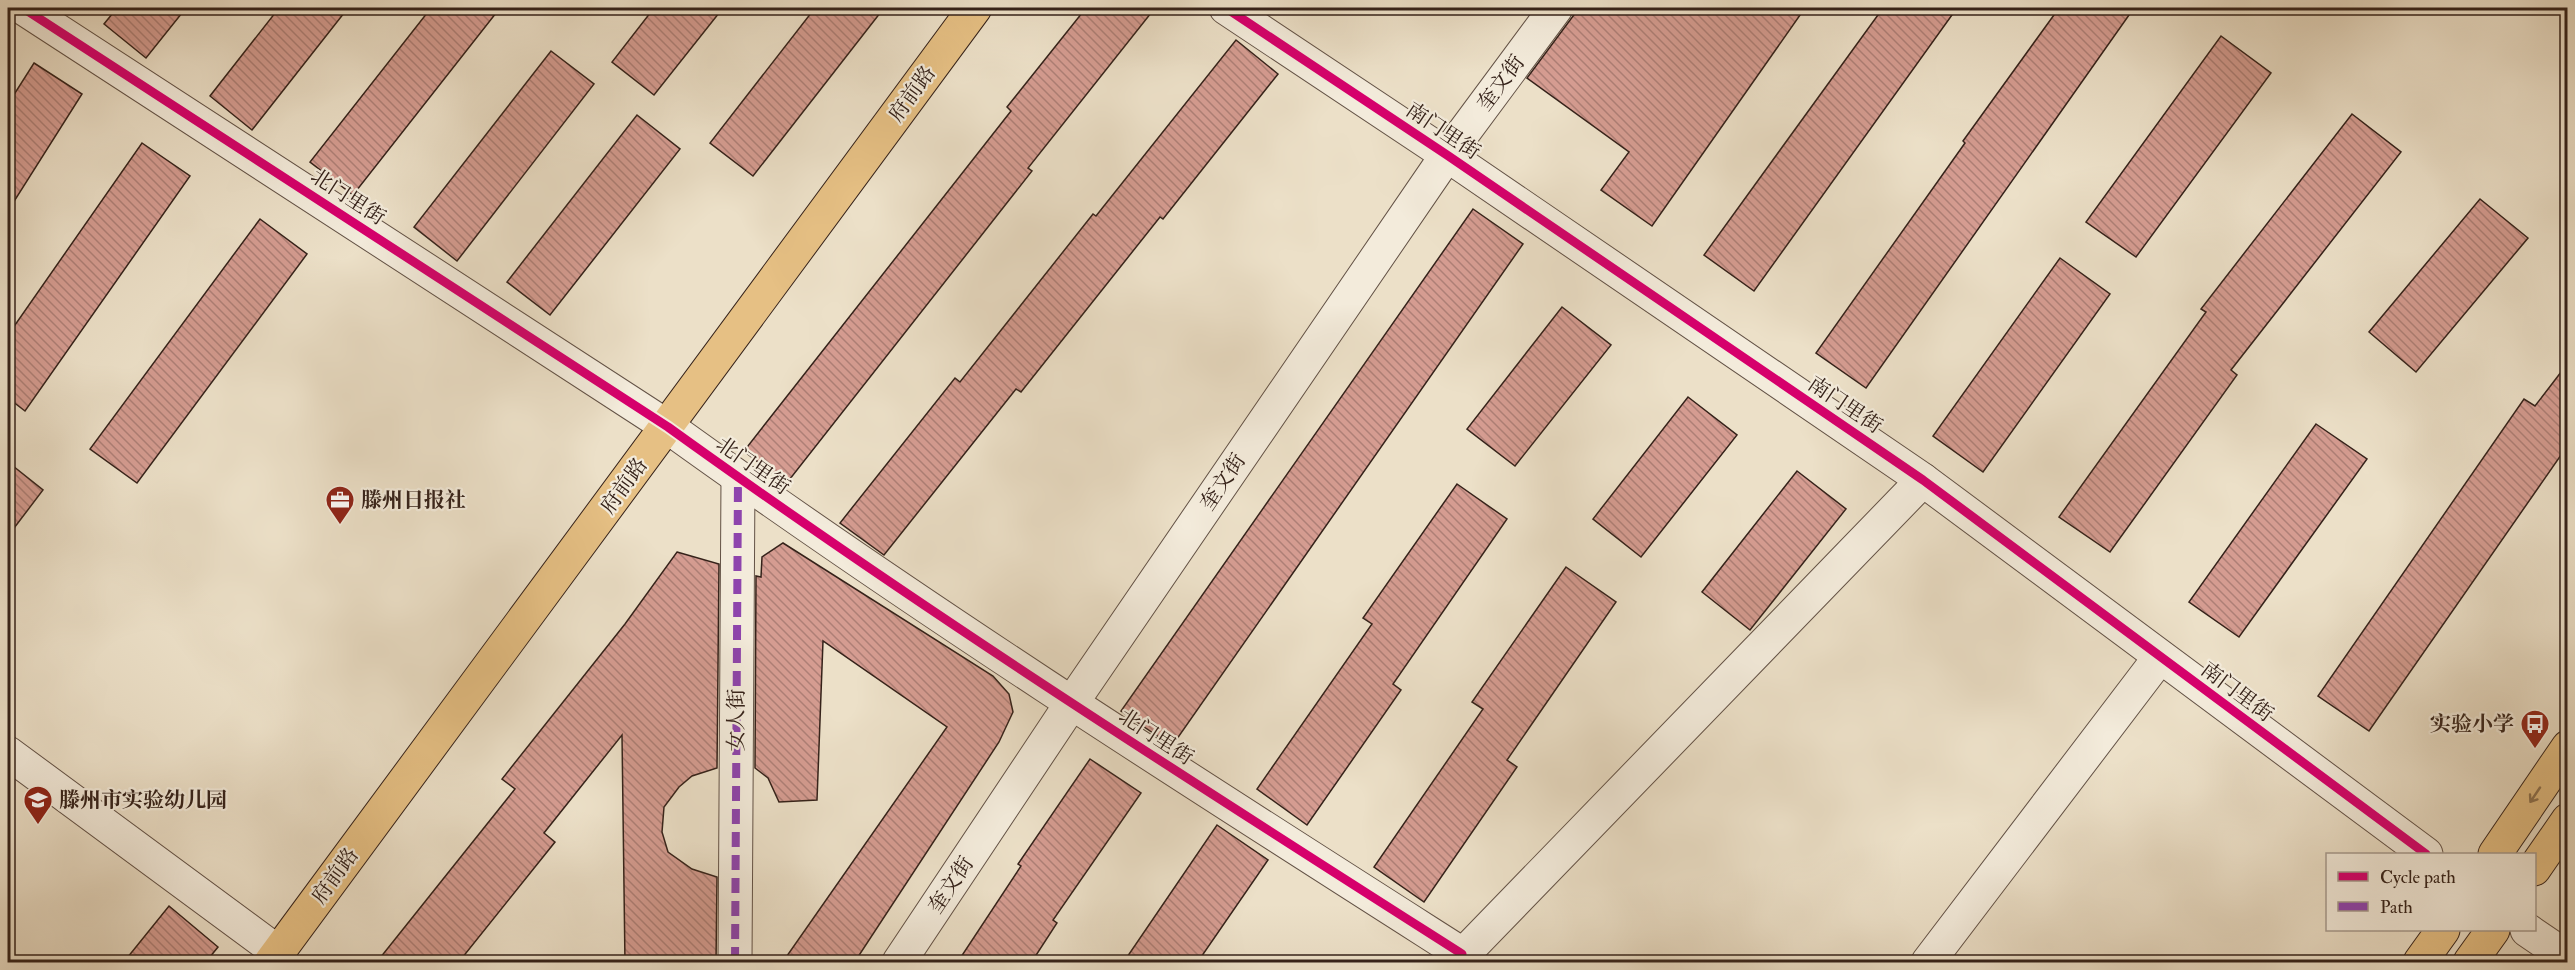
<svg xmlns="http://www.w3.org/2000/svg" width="2575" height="970" viewBox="0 0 2575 970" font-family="'IM FELL Double Pica','Noto Serif SC',serif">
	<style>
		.building { fill: url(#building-back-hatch); stroke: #35221a; stroke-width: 1.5 }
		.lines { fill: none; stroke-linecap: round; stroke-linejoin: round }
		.minor-casing { stroke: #635246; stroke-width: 35 }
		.major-casing { stroke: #35221a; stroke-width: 35 }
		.minor { stroke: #f3ebdb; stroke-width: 33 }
		.major { stroke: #e6c084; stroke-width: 33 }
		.quiet { stroke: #8e44ad; stroke-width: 8; stroke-dasharray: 15 8; stroke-linecap: butt }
		.cycleway-casing { stroke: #f3ebdb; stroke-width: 13 }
		.cycleway { stroke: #d6006c; stroke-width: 9 }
		.oneway { stroke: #8e714f }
		.labels { text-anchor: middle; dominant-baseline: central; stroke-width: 4.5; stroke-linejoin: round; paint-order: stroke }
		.street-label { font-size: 21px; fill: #35221a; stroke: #f3ebdb }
		.poi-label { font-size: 21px; font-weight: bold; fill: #35221a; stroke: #f3ebdb; text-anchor: start }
	</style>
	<defs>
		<pattern id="building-back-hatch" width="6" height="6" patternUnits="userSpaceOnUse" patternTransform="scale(1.5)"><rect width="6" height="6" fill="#d59c91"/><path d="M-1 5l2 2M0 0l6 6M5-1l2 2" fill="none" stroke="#ae7f76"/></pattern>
	</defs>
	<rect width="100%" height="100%" fill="#ece0c8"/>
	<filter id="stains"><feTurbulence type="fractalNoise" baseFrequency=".00333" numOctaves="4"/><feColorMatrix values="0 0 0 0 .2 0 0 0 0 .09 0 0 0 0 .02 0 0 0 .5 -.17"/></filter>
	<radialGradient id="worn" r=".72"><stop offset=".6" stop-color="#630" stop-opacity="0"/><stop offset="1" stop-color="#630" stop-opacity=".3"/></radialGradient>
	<g class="building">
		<path d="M 117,8 L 186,8 L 146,58 L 104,24 Z"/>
		<path d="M 279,8 L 348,8 L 252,130 L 210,96 Z"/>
		<path d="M 431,8 L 500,8 L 353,195 L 310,162 Z"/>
		<path d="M 654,8 L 723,8 L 654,95 L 612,62 Z"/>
		<path d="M 815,8 L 884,8 L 753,176 L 710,143 Z"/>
		<path d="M 1086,8 L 1155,8 L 1028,168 L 1032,171 L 786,484 L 744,451 L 1011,111 L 1007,107 Z"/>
		<path d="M 1579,8 L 1805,8 L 1652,226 L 1601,190 L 1629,152 L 1527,78 Z"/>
		<path d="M 1883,8 L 1957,8 L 1754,291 L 1704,255 Z"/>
		<path d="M 2059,8 L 2134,8 L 1866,388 L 1816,353 L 1965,143 L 1963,141 Z"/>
		<path d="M 2221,36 L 2271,73 L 2136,257 L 2086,222 Z"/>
		<path d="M 1236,40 L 1278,74 L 1163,219 L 1160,217 L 1021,392 L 1016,389 L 884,555 L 840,523 L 955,378 L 960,382 L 1093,214 L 1096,216 Z"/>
		<path d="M 551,51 L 594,84 L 457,261 L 414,227 Z"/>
		<path d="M 34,63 L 82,94 L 8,211 L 8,104 Z"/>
		<path d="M 2352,114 L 2401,152 L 2231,370 L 2237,375 L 2110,552 L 2059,517 L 2206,312 L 2201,309 Z"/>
		<path d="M 637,115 L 680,149 L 550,315 L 507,282 Z"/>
		<path d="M 142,143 L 190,176 L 25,411 L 8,398 L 8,335 Z"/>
		<path d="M 2480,199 L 2528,238 L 2416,372 L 2369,332 Z"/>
		<path d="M 1473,209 L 1523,244 L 1172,746 L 1121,711 Z"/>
		<path d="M 260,219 L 307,254 L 137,483 L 90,449 Z"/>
		<path d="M 2060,258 L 2110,294 L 1983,472 L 1933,436 Z"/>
		<path d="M 1562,307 L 1611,345 L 1515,466 L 1467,429 Z"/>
		<path d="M 2568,363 L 2568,445 L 2369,731 L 2318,696 L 2524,399 L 2535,406 Z"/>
		<path d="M 1688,397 L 1737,435 L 1641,557 L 1593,519 Z"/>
		<path d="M 2316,424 L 2367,459 L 2239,637 L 2189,602 Z"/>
		<path d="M 8,462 L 43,490 L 8,536 Z"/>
		<path d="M 1797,471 L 1846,509 L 1750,630 L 1702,592 Z"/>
		<path d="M 1457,484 L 1507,519 L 1393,684 L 1401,690 L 1307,825 L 1257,789 L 1372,624 L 1363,618 Z"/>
		<path d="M 783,543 L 993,676 L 1009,694 L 1013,712 L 999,742 L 854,963 L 782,963 L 947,727 L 823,641 L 817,800 L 779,802 L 768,778 L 755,768 L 756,576 L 761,577 L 762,557 Z"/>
		<path d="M 677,552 L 719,564 L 717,768 L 692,776 L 679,787 L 664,807 L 662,832 L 668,852 L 692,869 L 717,877 L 716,963 L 625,963 L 622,735 L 544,833 L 555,842 L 458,963 L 376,963 L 515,789 L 502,779 L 625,624 Z"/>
		<path d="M 1566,567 L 1616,602 L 1507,760 L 1517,767 L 1424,902 L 1374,867 L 1483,709 L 1472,702 Z"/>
		<path d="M 1090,759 L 1141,793 L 1053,920 L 1057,923 L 1031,963 L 957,963 L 1021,866 L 1018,864 Z"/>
		<path d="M 1217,825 L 1268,860 L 1197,963 L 1123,963 Z"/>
		<path d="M 169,906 L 218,947 L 205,963 L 123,963 Z"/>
	</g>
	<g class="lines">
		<g class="minor-casing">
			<g id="minor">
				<path d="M 23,8 L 668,427 C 926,613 1194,783 1462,954"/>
				<path d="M 1226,8 L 1447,155 L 1923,480 L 2426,854"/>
				<path d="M 8,753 L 279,953"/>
				<path d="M 2527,930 L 2568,958"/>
				<path d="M 735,962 L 738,478"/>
				<path d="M 899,962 L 1071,704 L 1447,155 L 1556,8"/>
				<path d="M 1456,962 L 1923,480"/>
				<path d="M 1928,962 L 2160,657"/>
			</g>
		</g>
		<g class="major-casing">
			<g id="major">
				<path d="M 2495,854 L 2568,747"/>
				<path d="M 2534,869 L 2568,820"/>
				<path d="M 271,962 L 975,8"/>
				<path d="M 2420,962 L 2443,930"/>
				<path d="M 2470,962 L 2493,930"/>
			</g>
		</g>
		<use href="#minor" class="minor"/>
		<use href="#major" class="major"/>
		<path class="quiet" d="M 735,962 L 738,478"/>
		<g class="cycleway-casing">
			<g id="cycleway">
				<path d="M 23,8 L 668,427 C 926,613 1194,783 1462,954"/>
				<path d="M 1226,8 L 1447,155 L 1923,480 L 2426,854"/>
			</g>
		</g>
		<use href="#cycleway" class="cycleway"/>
	</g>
	<defs><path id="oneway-shaft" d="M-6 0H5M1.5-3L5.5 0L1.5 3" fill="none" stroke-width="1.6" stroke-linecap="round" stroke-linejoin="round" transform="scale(1.5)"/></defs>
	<use class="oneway" href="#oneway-shaft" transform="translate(2535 795) rotate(124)"/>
	<defs>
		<g id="office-pin" transform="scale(1.5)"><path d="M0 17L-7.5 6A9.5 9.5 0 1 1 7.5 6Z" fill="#8f2418" stroke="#f3ebdb"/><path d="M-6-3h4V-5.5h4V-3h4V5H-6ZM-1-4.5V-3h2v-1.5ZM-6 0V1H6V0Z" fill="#fff"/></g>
		<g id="bus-pin" transform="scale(1.5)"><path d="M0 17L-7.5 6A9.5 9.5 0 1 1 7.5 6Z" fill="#8f2418" stroke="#f3ebdb"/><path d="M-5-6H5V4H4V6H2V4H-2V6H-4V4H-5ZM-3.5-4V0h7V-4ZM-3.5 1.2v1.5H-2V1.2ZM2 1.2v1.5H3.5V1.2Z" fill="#fff"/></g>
		<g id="school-pin" transform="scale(1.5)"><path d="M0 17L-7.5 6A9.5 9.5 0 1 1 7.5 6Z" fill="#8f2418" stroke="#f3ebdb"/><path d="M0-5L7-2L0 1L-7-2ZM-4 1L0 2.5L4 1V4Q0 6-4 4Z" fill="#fff"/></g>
	</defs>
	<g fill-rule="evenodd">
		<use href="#office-pin" x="340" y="500"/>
		<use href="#bus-pin" x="2535" y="724"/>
		<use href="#school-pin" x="38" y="800"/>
	</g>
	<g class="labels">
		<g class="street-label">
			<text transform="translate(1501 83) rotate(-53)">奎文街</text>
			<text transform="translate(912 94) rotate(-54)">府前路</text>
			<text transform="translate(1443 131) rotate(34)">南门里街</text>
			<text transform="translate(348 197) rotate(33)">北门里街</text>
			<text transform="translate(1845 405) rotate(34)">南门里街</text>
			<text transform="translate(753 466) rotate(35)">北门里街</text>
			<text transform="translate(1223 482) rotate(-56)">奎文街</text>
			<text transform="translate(624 486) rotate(-54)">府前路</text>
			<text transform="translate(2237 692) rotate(37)">南门里街</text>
			<text transform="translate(736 720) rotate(-90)">女人街</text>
			<text transform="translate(1156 737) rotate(33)">北门里街</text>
			<text transform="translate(335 876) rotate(-54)">府前路</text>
			<text transform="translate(951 885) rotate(-56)">奎文街</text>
		</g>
		<g class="poi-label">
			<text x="361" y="500">滕州日报社</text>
			<text x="2514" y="724" text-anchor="end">实验小学</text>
			<text x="59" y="800">滕州市实验幼儿园</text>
		</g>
	</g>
	<rect width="2575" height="970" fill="none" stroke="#ece0c8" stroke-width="30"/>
	<rect x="9" y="9" width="2557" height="952" fill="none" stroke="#35221a" stroke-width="3"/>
	<rect x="15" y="15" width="2545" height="940" fill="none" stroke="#35221a" stroke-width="1.5"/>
	<rect x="2326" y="853" width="210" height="78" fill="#f3ebdb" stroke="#a79b8e" stroke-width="1.5"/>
	<rect x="2338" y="872" width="30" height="9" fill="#d6006c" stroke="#a79b8e" stroke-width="1.5"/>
	<text x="2380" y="883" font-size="18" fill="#35221a">Cycle path</text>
	<rect x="2338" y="902" width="30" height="9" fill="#8e44ad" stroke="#a79b8e" stroke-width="1.5"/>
	<text x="2380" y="913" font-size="18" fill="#35221a">Path</text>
	<rect width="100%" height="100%" filter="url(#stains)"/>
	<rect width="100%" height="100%" fill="url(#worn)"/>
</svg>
